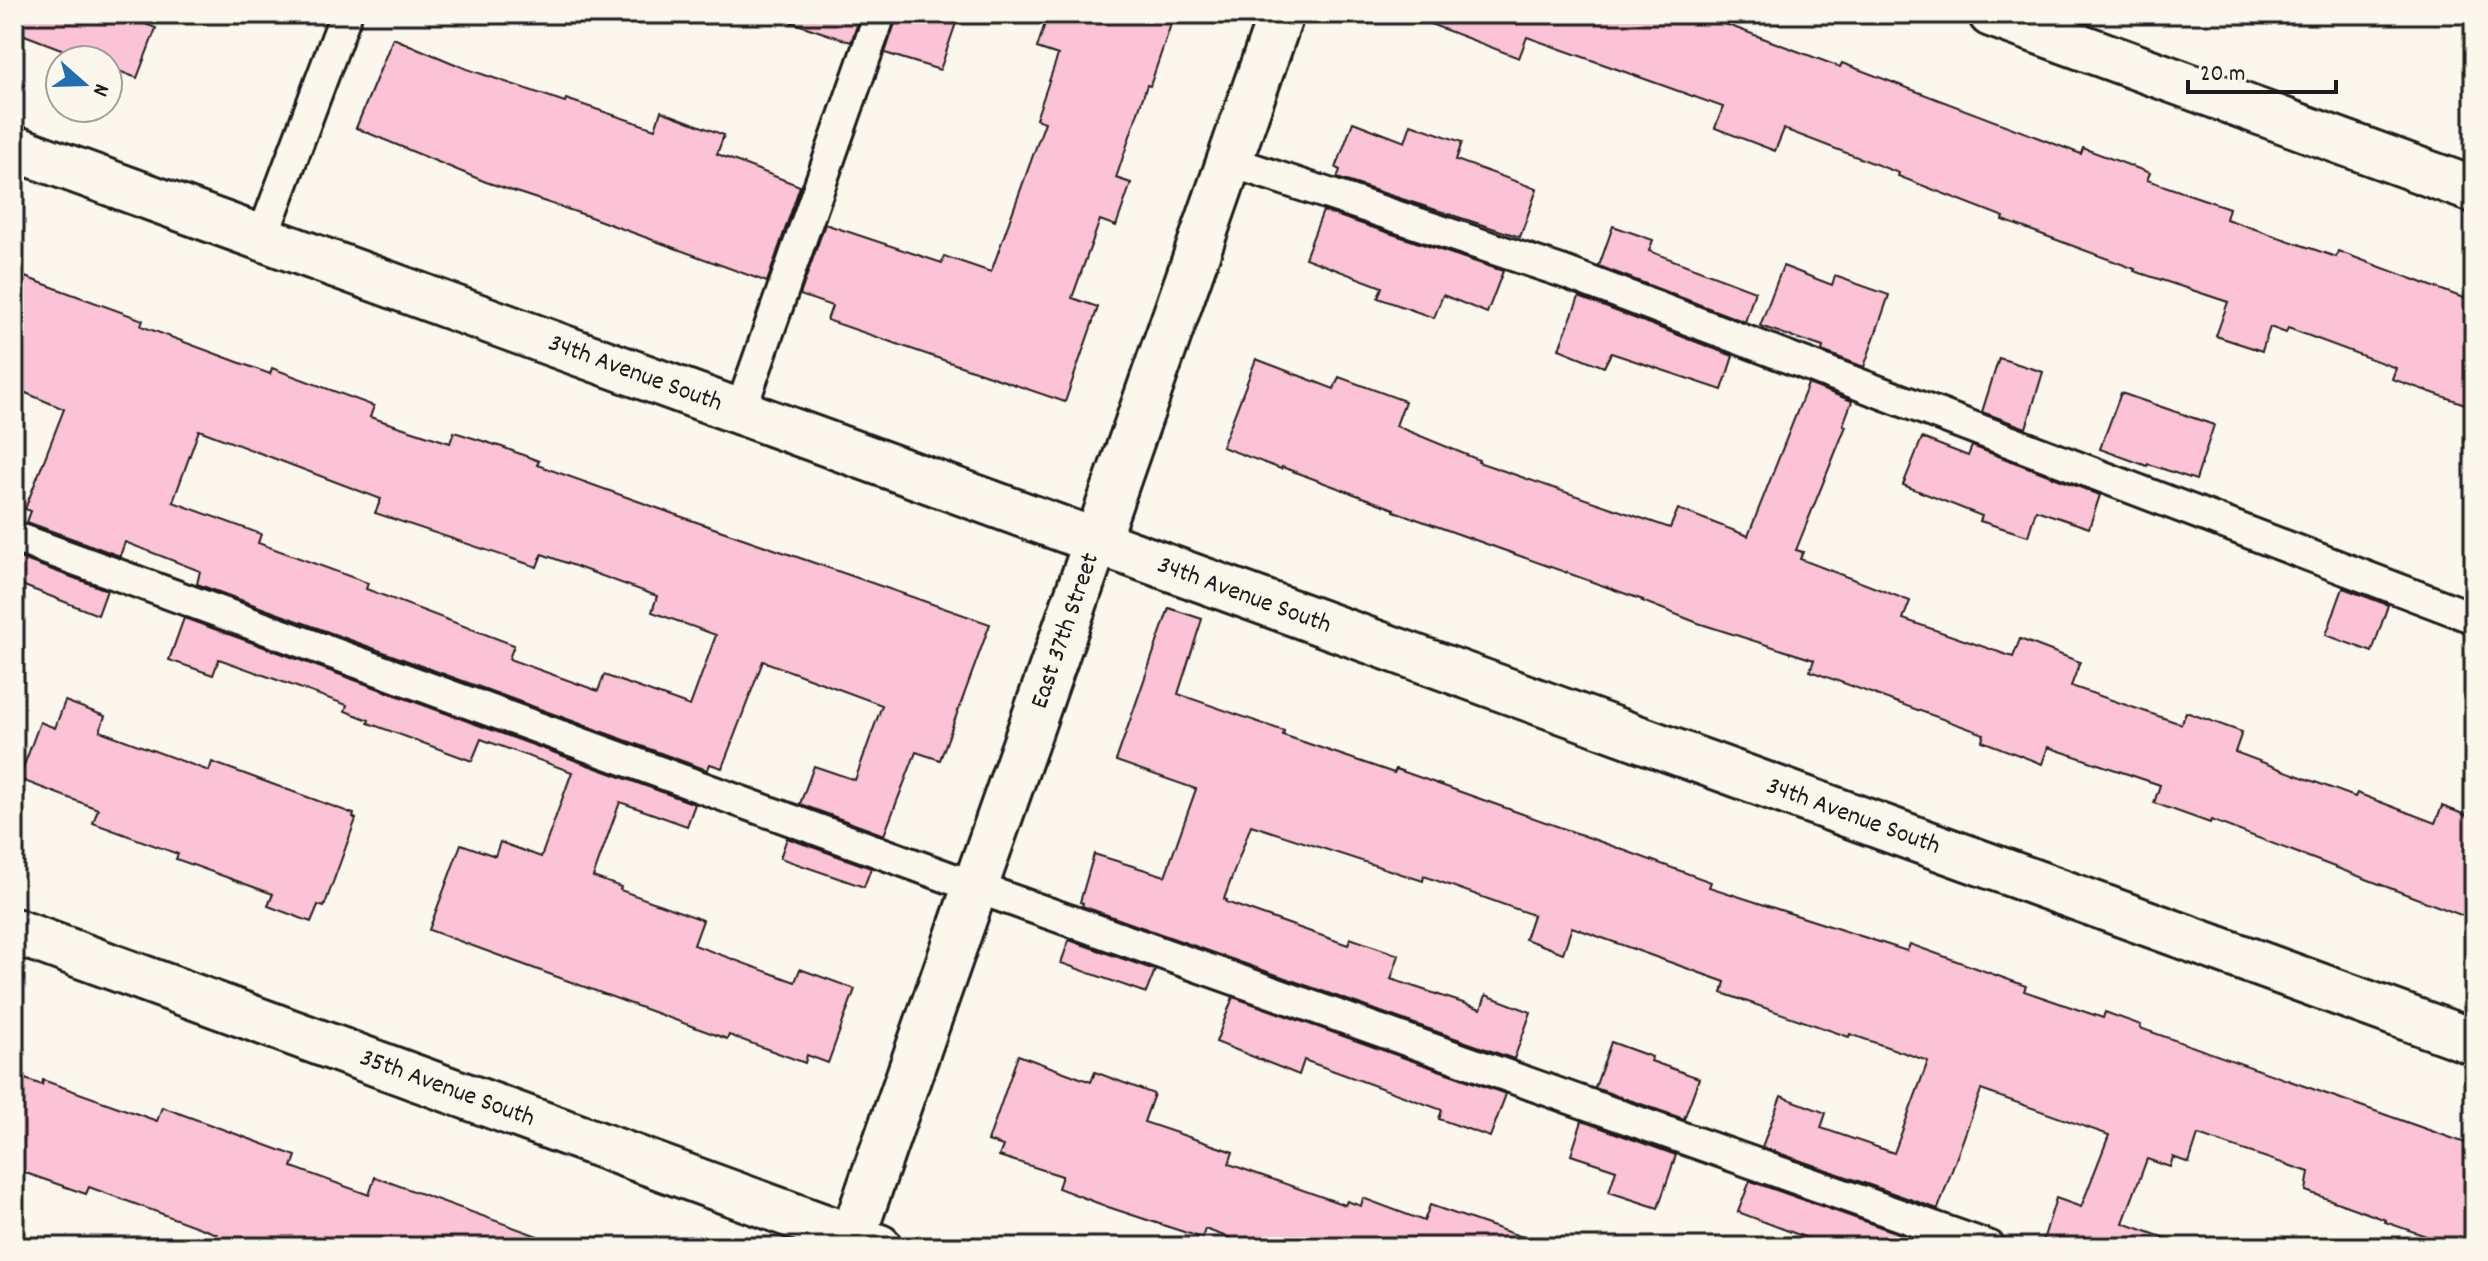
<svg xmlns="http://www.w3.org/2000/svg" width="2488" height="1261" viewBox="0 0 2488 1261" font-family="Dekko,sans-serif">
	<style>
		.building { fill: #fcc2d5; stroke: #1c1c1c; stroke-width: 2; fill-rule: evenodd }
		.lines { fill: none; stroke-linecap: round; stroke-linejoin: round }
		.service-casing { stroke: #1c1c1c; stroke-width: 36 }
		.minor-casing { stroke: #1c1c1c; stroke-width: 50 }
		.service { stroke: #fbf7ec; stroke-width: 30 }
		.minor { stroke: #fbf7ec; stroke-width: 44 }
		.labels { text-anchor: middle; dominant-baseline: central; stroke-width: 6; stroke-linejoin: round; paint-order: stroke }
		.street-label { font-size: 26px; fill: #1c1c1c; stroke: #fbf7ec }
	</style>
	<rect width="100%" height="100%" fill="#fbf7ec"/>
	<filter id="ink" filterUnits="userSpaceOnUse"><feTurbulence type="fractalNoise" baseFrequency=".0125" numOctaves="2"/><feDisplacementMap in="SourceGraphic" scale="16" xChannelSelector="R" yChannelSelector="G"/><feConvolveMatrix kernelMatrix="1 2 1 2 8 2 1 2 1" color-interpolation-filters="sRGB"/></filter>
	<g filter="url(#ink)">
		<g class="building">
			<path d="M 14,14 L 119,14 L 156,28 L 137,78 L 108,67 L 108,60 L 90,60 L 14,31 Z"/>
			<path d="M 793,14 L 861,14 L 851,42 L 791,22 Z"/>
			<path d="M 898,14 L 959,14 L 940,70 L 885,53 Z"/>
			<path d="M 1048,14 L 1144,14 L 1171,24 L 1150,86 L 1147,85 L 1116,178 L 1131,183 L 1116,226 L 1100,220 L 1072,298 L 1098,307 L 1065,402 L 827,320 L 832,306 L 800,295 L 825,224 L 942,263 L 944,256 L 991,272 L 1045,122 L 1036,119 L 1058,55 L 1037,48 Z"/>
			<path d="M 1413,14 L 1699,14 L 1840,67 L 1842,63 L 2081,154 L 2083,148 L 2150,173 L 2147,180 L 2229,208 L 2226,219 L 2336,257 L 2338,251 L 2474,302 L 2474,407 L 2392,379 L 2396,368 L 2288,328 L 2286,333 L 2270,327 L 2262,351 L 2216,336 L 2228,302 L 2134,271 L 2135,269 L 2003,220 L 2004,217 L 1898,176 L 1899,173 L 1784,129 L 1775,151 L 1715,128 L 1723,107 L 1642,78 L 1527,37 L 1519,58 L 1412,17 Z"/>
			<path d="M 393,38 L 467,69 L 565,102 L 566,99 L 655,129 L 661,111 L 724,135 L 717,154 L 800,186 L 767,282 L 582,214 L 486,182 L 356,128 Z"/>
			<path d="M 1353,122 L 1405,142 L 1411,124 L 1462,142 L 1456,160 L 1537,189 L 1520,237 L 1337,178 L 1340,170 L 1336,168 Z"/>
			<path d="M 1323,211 L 1503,271 L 1487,313 L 1443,295 L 1434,318 L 1378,298 L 1382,287 L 1305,258 Z"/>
			<path d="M 1613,226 L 1653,240 L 1649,251 L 1755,291 L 1745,322 L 1599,266 Z"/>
			<path d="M 1783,266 L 1832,285 L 1835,276 L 1889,295 L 1864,367 L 1822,351 L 1823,347 L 1760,326 Z"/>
			<path d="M 14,273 L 143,320 L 141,326 L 270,374 L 272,368 L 374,406 L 370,417 L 450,443 L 454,432 L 502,447 L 539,461 L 537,465 L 685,518 L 990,624 L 940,760 L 916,752 L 884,835 L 800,804 L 814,766 L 855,780 L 882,705 L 763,661 L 722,768 L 710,764 L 707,770 L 197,584 L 200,571 L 125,542 L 120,556 L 27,522 L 31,511 L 25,509 L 64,409 L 14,388 ZM 199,430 L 381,499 L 375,513 L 537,567 L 542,554 L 657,596 L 652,612 L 716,635 L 690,706 L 604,675 L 598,691 L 509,659 L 514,645 L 366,589 L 368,583 L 258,543 L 261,534 L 173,502 Z"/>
			<path d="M 1579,297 L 1733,356 L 1722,390 L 1611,353 L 1604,367 L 1559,349 Z"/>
			<path d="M 1999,358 L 2043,372 L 2026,428 L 1982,412 Z"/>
			<path d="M 1256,359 L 1334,389 L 1339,377 L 1405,401 L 1396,426 L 1479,460 L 1478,462 L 1670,528 L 1678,509 L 1748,536 L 1808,384 L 1852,401 L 1843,425 L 1846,426 L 1796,550 L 1803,552 L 1800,559 L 1910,601 L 1903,619 L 2013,657 L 2020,639 L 2080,662 L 2071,686 L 2181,724 L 2186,712 L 2242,732 L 2235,752 L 2355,797 L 2357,793 L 2435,823 L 2442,806 L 2474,818 L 2474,896 L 2466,917 L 2211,820 L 2210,823 L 2154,803 L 2160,785 L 2048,747 L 2042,764 L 1982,741 L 1984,734 L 1810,671 L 1814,660 L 1698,623 L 1642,601 L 1643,600 L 1394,511 L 1394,509 L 1282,467 L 1281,469 L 1222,447 Z"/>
			<path d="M 2121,393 L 2214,425 L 2196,480 L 2148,464 L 2147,466 L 2100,449 Z"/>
			<path d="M 1922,438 L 1968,456 L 1972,446 L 2100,495 L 2089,528 L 2036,510 L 2028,536 L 1980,521 L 1982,516 L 1903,485 Z"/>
			<path d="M 14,556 L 107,590 L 98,615 L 14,582 Z"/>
			<path d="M 2343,588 L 2388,605 L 2372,652 L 2326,635 Z"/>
			<path d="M 1169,608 L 1202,619 L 1178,694 L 1284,731 L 1283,735 L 1394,773 L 1396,769 L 1582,835 L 1711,882 L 1709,887 L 1907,951 L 1910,944 L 2026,986 L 2024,991 L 2103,1018 L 2105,1012 L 2141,1025 L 2140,1028 L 2474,1146 L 2474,1247 L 2458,1247 L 2385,1222 L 2386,1220 L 2306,1191 L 2309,1172 L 2198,1135 L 2189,1163 L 2173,1157 L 2170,1167 L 2147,1159 L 2123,1223 L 2176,1242 L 2175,1247 L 2041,1247 L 2056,1198 L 2081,1207 L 2109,1135 L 1981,1090 L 1938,1209 L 1762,1147 L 1781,1096 L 1826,1113 L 1821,1128 L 1894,1153 L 1928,1061 L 1850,1034 L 1849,1037 L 1722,993 L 1725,982 L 1572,927 L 1563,953 L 1525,939 L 1533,915 L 1424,876 L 1423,881 L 1251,825 L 1224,899 L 1227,900 L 1226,902 L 1348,945 L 1350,938 L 1399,955 L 1391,979 L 1481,1009 L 1486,995 L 1531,1012 L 1514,1059 L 1082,906 L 1083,903 L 1080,902 L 1094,854 L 1165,876 L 1196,789 L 1116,761 Z"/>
			<path d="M 184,618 L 695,804 L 687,826 L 620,802 L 593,877 L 621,887 L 620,890 L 703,920 L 694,945 L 795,982 L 800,969 L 855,989 L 828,1063 L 807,1055 L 805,1063 L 729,1035 L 727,1039 L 429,930 L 461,844 L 495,856 L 500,842 L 541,857 L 572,772 L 481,739 L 472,761 L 368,723 L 369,720 L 345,711 L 347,705 L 219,659 L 213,675 L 169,660 Z"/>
			<path d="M 65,701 L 105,716 L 100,731 L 209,771 L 212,762 L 354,814 L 353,817 L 356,819 L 324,907 L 318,905 L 311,922 L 268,906 L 273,894 L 176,859 L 178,854 L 93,823 L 98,809 L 19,779 L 40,722 L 55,728 Z"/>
			<path d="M 787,838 L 871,868 L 864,887 L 780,858 Z"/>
			<path d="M 1069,940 L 1155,970 L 1146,993 L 1061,963 Z"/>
			<path d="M 1233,997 L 1506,1094 L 1490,1137 L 1439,1119 L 1442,1110 L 1304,1060 L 1299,1075 L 1216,1042 Z"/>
			<path d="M 1611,1042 L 1652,1057 L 1651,1061 L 1699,1078 L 1684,1119 L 1595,1088 Z"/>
			<path d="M 1018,1055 L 1091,1082 L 1095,1072 L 1154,1094 L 1144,1122 L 1233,1152 L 1229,1164 L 1345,1205 L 1347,1201 L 1361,1206 L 1363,1198 L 1424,1221 L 1430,1205 L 1534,1241 L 1533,1247 L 1255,1247 L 1205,1229 L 1202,1238 L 1108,1207 L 1058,1188 L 1062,1176 L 999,1156 L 1003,1146 L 988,1141 Z"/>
			<path d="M 14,1075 L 42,1085 L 43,1080 L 157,1121 L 162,1107 L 296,1156 L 292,1167 L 369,1195 L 375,1177 L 554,1242 L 553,1247 L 213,1247 L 217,1234 L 89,1187 L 86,1194 L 14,1169 Z"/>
			<path d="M 1582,1121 L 1676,1155 L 1658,1208 L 1609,1192 L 1616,1170 L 1571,1155 Z"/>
			<path d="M 1750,1181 L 1926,1243 L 1924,1247 L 1831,1247 L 1738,1212 Z"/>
		</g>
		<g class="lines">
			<g class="service-casing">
				<g id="service">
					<path d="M 1229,161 L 1564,272 L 2474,618"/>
					<path d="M 262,238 L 346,14"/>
					<path d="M 740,412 L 880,14"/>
					<path d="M 14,537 L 975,887 L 1990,1247"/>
				</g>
			</g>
			<g class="minor-casing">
				<g id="minor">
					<path d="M 1991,14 L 2474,190"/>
					<path d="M 14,148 L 2474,1042"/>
					<path d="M 14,931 L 879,1247"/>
					<path d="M 849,1247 L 1281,14"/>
				</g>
			</g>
			<use href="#service" class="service"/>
			<use href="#minor" class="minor"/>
		</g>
	</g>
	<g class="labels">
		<g class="street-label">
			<text transform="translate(635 374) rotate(20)">34th Avenue South</text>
			<text transform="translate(1244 596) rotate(20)">34th Avenue South</text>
			<text transform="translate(1066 631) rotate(-71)">East 37th Street</text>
			<text transform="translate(1853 817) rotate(20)">34th Avenue South</text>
			<text transform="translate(447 1089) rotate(20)">35th Avenue South</text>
		</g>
	</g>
	<rect width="2488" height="1261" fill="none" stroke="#fbf7ec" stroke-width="48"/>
	<rect x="24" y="24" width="2440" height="1213" fill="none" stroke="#1c1c1c" stroke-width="3" filter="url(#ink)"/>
	<g transform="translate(84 84) rotate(110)"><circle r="38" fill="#fbf7ec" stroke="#a29f99" stroke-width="2"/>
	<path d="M0-6L14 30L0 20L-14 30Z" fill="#1f6fb2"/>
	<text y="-12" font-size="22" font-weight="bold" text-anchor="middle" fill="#1c1c1c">N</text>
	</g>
	<path d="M2188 80v12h148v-12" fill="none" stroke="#1c1c1c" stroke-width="4"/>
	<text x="2200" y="80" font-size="24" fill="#1c1c1c" stroke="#fbf7ec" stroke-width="6" paint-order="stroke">20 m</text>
</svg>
